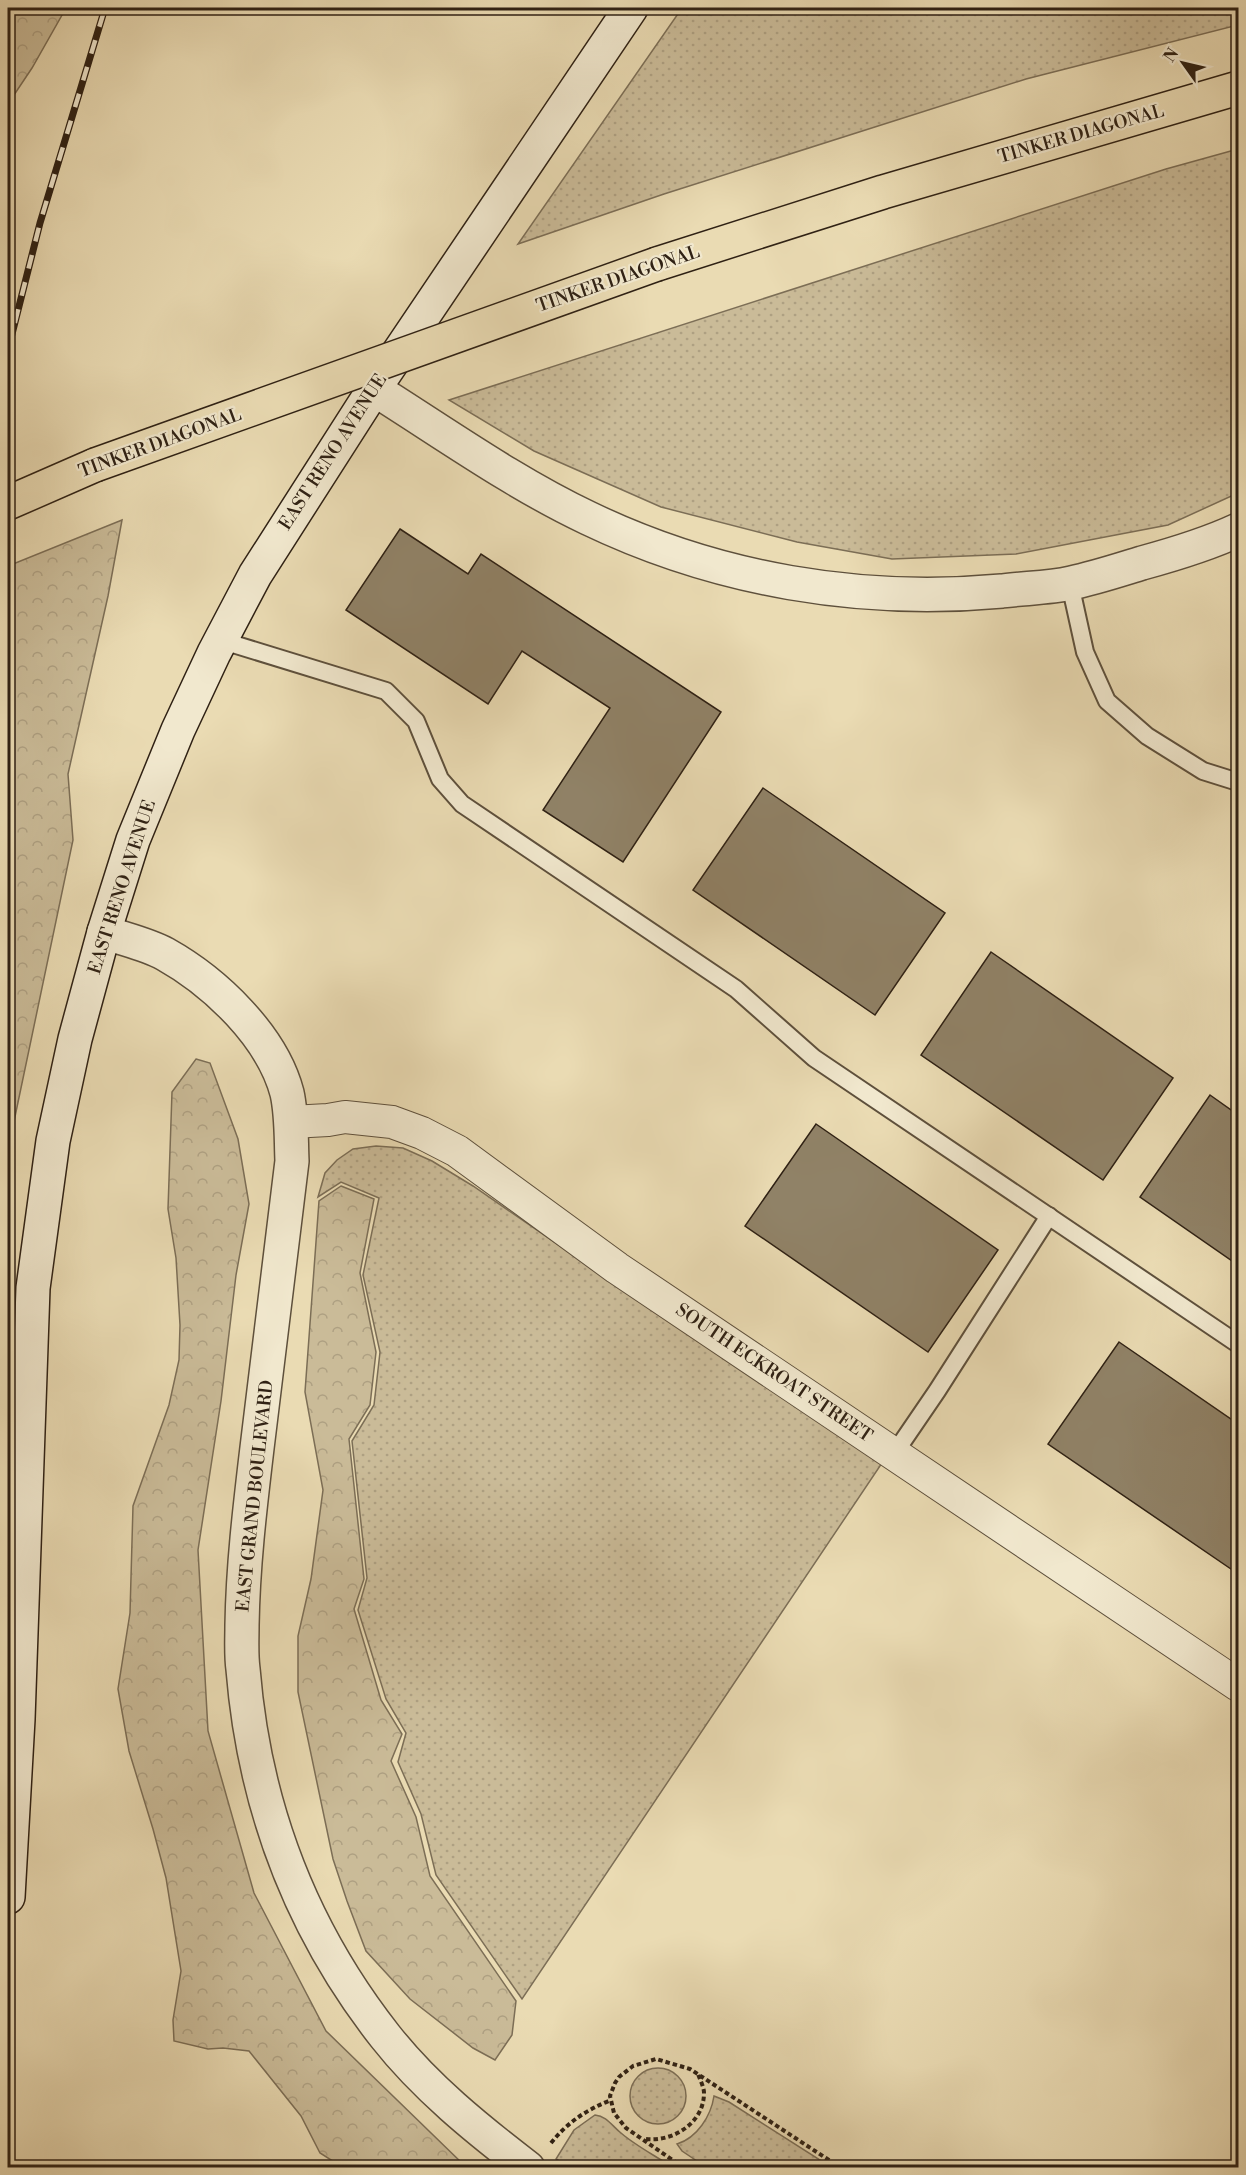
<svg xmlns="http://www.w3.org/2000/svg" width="1246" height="2175" viewBox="0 0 1246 2175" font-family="'Libre Bodoni',serif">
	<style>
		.grass { fill: url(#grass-dots); stroke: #7c6e56; stroke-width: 1.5 }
		.forest { fill: url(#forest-crowns); stroke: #7c6e56; stroke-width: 1.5 }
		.building { fill: #908267; stroke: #2f2114; stroke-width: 1.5 }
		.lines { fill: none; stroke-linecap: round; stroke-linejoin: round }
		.service-casing { stroke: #5e503c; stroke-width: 20 }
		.minor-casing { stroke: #5e503c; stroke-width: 34 }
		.tertiary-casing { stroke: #5e503c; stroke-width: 36 }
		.secondary-casing { stroke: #2f2114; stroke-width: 36 }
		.motorway-casing { stroke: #2f2114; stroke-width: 36 }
		.path { stroke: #2f2114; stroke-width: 4; stroke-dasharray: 4.5 3; stroke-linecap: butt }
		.service { stroke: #f1e8ce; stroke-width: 16 }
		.minor { stroke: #f1e8ce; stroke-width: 32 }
		.tertiary { stroke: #f1e8ce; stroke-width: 33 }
		.secondary { stroke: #f1e8ce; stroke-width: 33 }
		.motorway { stroke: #eadbb3; stroke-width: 33 }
		.rail-casing { stroke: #2f2114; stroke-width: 7 }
		.rail { stroke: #f1e8ce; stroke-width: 4.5; stroke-dasharray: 14; stroke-linecap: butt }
		.motorway-bridge-casing { stroke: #2f2114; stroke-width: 36; stroke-linecap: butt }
		.motorway-bridge { stroke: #eadbb3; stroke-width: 33 }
		.labels { text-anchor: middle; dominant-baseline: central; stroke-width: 4.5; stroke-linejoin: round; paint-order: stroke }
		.street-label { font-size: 18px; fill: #2f2114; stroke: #f1e8ce }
	</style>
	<defs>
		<pattern id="grass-dots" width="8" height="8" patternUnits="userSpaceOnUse" patternTransform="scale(1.5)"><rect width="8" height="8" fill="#cabb98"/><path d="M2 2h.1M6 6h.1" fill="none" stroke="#aea082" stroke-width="1.8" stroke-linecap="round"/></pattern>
		<pattern id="forest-crowns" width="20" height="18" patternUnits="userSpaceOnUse" patternTransform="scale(1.5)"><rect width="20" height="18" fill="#cabb98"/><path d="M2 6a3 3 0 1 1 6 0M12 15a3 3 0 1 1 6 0" fill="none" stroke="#aea082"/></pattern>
	</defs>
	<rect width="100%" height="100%" fill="#eadbb3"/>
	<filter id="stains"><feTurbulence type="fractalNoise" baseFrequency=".00333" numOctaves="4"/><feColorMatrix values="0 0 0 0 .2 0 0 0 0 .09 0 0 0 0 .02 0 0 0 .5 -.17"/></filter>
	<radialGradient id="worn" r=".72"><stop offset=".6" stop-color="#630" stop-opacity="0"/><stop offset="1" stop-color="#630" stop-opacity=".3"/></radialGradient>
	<g class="grass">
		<path d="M 682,8 L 1238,8 L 1238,25 L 1026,79 L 664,194 L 518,244 Z"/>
		<path d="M 1238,149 L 1238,493 L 1168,525 L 1016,554 L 892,559 L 797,542 L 661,507 L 534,451 L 449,400 L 1166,169 Z"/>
		<path d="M 376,1146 L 403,1148 L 432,1161 L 473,1186 L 695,1339 L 882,1463 L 522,1999 L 436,1875 L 421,1814 L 398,1762 L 406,1733 L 386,1699 L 358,1610 L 367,1578 L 352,1441 L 374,1405 L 380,1352 L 363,1275 L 379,1198 L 341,1182 L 318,1197 L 325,1173 L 337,1160 L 353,1149 Z"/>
		<circle cx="658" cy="2096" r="28"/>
		<path d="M 714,2096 L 729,2102 L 831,2167 L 706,2167 L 682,2151 L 677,2144 C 697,2138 711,2116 714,2096 Z"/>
		<path d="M 595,2115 C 607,2116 612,2126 621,2133 C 636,2146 656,2156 672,2167 L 570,2167 L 556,2159 L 574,2130 Z"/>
	</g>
	<g class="forest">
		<path d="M 8,8 L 66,8 L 32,68 L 10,101 L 8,100 Z"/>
		<path d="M 122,520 L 108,596 L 68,774 L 73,840 L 8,1150 L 8,566 Z"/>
		<path d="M 196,1059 L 210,1063 L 238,1139 L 249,1204 L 236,1275 L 221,1401 L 198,1550 L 208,1731 L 254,1893 L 326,2031 L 465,2166 L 342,2167 L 320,2153 L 301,2116 L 249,2051 L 223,2048 L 208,2049 L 174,2041 L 173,2020 L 181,1971 L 166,1878 L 153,1829 L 129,1751 L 118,1689 L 130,1613 L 133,1506 L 169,1405 L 179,1360 L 180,1325 L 176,1258 L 168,1209 L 172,1092 Z"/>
		<path d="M 341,1186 L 374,1199 L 360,1273 L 376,1352 L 370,1405 L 349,1439 L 364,1579 L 354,1609 L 381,1700 L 402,1734 L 391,1761 L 416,1817 L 430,1876 L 516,2001 L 512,2035 L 495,2060 L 473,2048 L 410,1999 L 366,1951 L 347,1901 L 333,1859 L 298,1692 L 298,1636 L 311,1579 L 323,1490 L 305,1392 L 319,1201 Z"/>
	</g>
	<g class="building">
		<path d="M 400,529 L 468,574 L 481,554 L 721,712 L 623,862 L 543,810 L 610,708 L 522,651 L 488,704 L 346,610 Z"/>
		<path d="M 763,788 L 945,913 L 875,1015 L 693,890 Z"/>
		<path d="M 991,952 L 1173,1078 L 1103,1180 L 921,1055 Z"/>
		<path d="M 1210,1095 L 1238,1115 L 1238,1265 L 1140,1197 Z"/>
		<path d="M 816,1124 L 998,1250 L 928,1352 L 745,1226 Z"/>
		<path d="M 1119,1342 L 1238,1424 L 1238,1558 L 1231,1569 L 1048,1444 Z"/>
	</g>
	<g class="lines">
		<g class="service-casing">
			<g id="service">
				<path d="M 1070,584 L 1085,652 L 1107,701 L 1147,736 L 1203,771 L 1238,782"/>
				<path d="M 220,640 L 386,691 L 416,721 L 440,779 L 462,804 L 736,989 L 814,1058 L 1238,1344"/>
				<path d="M 894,1454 L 937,1391 L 1049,1216"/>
			</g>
		</g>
		<g class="minor-casing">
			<path id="minor" d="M 291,1122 L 328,1120 L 345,1117 L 392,1122 L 422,1133 L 457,1151 L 617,1268 L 1238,1685"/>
		</g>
		<g class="tertiary-casing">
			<g id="tertiary">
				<path d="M 374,389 C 444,433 514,483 588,518 C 717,580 860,604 1002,591 C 1025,588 1049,588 1071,583 C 1095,578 1119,570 1142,563 C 1175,554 1208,544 1238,530"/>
				<path d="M 104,932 C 123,939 147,944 165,954 C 215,982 272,1036 287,1093 C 292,1115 291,1139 292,1161 C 280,1257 269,1353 257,1448 C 250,1507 243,1565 242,1625 C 242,1640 241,1655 243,1669 C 254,1805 301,1929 385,2036 C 425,2087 477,2129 528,2168"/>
			</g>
		</g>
		<g class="secondary-casing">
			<path id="secondary" d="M 8,1897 L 18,1719 L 33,1288 L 53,1141 L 75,1039 L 104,932 L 133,840 L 178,730 L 214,653 L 255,575 L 374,389 L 631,8"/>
		</g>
		<g class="motorway-casing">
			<g id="motorway">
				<path d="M 657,264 L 883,192 L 1238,88"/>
				<path d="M 8,503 L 95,465"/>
			</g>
		</g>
		<g class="path">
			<path d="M 646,2139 C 673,2142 704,2123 704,2093 C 704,2087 700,2080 698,2074"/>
			<path d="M 551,2143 C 568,2122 586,2110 611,2100"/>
			<path d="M 684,2168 L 626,2128 L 614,2113 L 610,2096 L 615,2083 L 619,2077 L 633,2066 L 656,2059 L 690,2069 L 841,2168"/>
		</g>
		<use href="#service" class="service"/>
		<use href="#minor" class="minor"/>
		<use href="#tertiary" class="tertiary"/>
		<use href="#secondary" class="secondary"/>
		<use href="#motorway" class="motorway"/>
		<g class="rail-casing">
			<path id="rail" d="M 8,350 L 40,223 L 105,8"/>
		</g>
		<use href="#rail" class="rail"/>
		<g class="motorway-bridge-casing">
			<path id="motorway-bridge" d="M 95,465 L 657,264"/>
		</g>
		<use href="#motorway-bridge" class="motorway-bridge"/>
	</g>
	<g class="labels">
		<g class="street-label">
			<text transform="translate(1081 134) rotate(-16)">TINKER DIAGONAL</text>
			<text transform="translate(618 279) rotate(-19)">TINKER DIAGONAL</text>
			<text transform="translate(160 443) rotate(-20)">TINKER DIAGONAL</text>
			<text transform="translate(333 452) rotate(-57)">EAST RENO AVENUE</text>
			<text transform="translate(122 887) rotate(-72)">EAST RENO AVENUE</text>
			<text transform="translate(774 1373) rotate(34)">SOUTH ECKROAT STREET</text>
			<text transform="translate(255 1496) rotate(-84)">EAST GRAND BOULEVARD</text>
		</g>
	</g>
	<rect width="1246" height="2175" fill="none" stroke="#eadbb3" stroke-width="30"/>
	<rect x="9" y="9" width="1228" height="2157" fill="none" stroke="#2f2114" stroke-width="3"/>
	<rect x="15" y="15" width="1216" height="2145" fill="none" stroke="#2f2114" stroke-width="1.5"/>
	<g transform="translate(1183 63) rotate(304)" stroke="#f1e8ce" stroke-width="4.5" paint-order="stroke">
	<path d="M0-4.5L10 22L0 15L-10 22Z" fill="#2f2114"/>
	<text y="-9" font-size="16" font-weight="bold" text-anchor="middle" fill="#2f2114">N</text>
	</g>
	<rect width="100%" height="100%" filter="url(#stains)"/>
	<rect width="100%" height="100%" fill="url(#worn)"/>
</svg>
